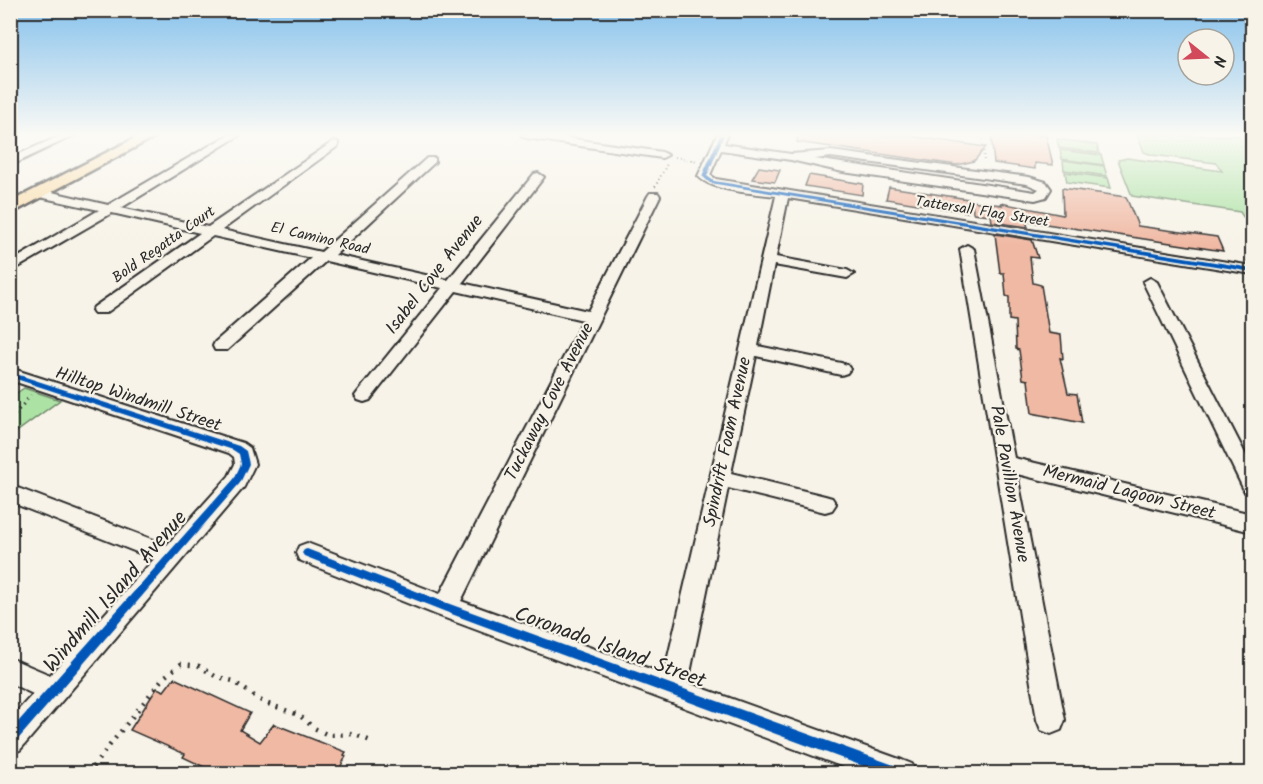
<svg xmlns="http://www.w3.org/2000/svg" width="1263" height="784" viewBox="0 0 1263 784" font-family="Kalam,sans-serif">
	<style>
		.green { fill: #ade2a5; stroke: #6c8668; stroke-width: 1.5 }
		.building { fill: #f0b9a4; stroke: #2b2b2b; stroke-width: 1.5 }
		.lines { fill: none; stroke-linecap: round; stroke-linejoin: round }
		.minor-casing { stroke: #2b2b2b; stroke-width: 4 }
		.major-casing { stroke: #2b2b2b; stroke-width: 5 }
		.path-far2 { stroke: #2b2b2b; stroke-width: 2; stroke-dasharray: 1 3; stroke-linecap: butt }
		.path-far1 { stroke: #2b2b2b; stroke-width: 3; stroke-dasharray: 1.5 5; stroke-linecap: butt }
		.path { stroke: #2b2b2b; stroke-width: 4.5; stroke-dasharray: 2 7; stroke-linecap: butt }
		.minor { fill: #f7f3e8; fill-rule: evenodd }
		.major { fill: #faddab; fill-rule: evenodd }
		.cycleway-casing { stroke: #f7f3e8; stroke-width: 3 }
		.cycleway { fill: #0057b8; fill-rule: evenodd }
		.labels { text-anchor: middle; dominant-baseline: central; stroke-width: 4.5; stroke-linejoin: round; paint-order: stroke }
		.far-street-label { font-size: 15px; fill: #2b2b2b; stroke: #f7f3e8 }
		.street-label { font-size: 18px; fill: #2b2b2b; stroke: #f7f3e8 }
		.near-street-label { font-size: 21px; fill: #2b2b2b; stroke: #f7f3e8 }
	</style>
	<rect width="100%" height="100%" fill="#f7f3e8"/>
	<filter id="ink" filterUnits="userSpaceOnUse"><feTurbulence type="fractalNoise" baseFrequency=".0167" numOctaves="2"/><feDisplacementMap in="SourceGraphic" scale="12" xChannelSelector="R" yChannelSelector="G"/><feConvolveMatrix kernelMatrix="1 2 1 2 8 2 1 2 1" color-interpolation-filters="sRGB"/></filter>
	<g filter="url(#ink)">
		<g class="green">
			<path d="M 1137,135 L 1252,135 L 1252,230 L 1240,212 L 1132,196 L 1118,160 L 1127,158 L 1222,171 L 1216,163 L 1152,155 L 1144,152 Z"/>
			<path d="M 1057,139 L 1097,145 L 1099,153 L 1059,148 Z"/>
			<path d="M 1060,150 L 1101,155 L 1104,165 L 1062,159 Z"/>
			<path d="M 1063,160 L 1104,166 L 1107,176 L 1064,170 Z"/>
			<path d="M 1065,172 L 1108,178 L 1111,188 L 1067,182 Z"/>
			<path d="M 24,388 L 60,400 L 11,436 L 11,397 Z"/>
		</g>
		<g class="building">
			<path d="M 798,135 L 904,135 L 986,147 L 974,161 L 957,165 L 797,142 Z"/>
			<path d="M 991,135 L 1046,135 L 1053,165 L 1035,163 L 1035,169 L 994,163 Z"/>
			<path d="M 759,167 L 780,170 L 775,182 L 752,179 Z"/>
			<path d="M 809,175 L 863,184 L 862,195 L 805,186 Z"/>
			<path d="M 889,187 L 968,199 L 968,212 L 886,199 Z"/>
			<path d="M 1062,188 L 1126,197 L 1138,226 L 1217,237 L 1223,251 L 1026,221 L 1028,227 L 992,222 L 991,215 L 973,213 L 972,201 L 1002,205 L 1001,203 L 1063,215 Z"/>
			<path d="M 995,234 L 1032,240 L 1038,258 L 1030,257 L 1033,283 L 1041,285 L 1049,333 L 1061,335 L 1063,359 L 1060,358 L 1068,393 L 1077,394 L 1082,423 L 1032,413 L 1028,380 L 1023,379 L 1019,350 L 1016,349 L 1015,321 L 1009,320 L 1009,297 L 1006,296 L 1004,273 L 1000,273 Z"/>
			<path d="M 174,678 L 250,713 L 240,730 L 260,742 L 274,724 L 346,752 L 344,755 L 346,756 L 337,774 L 219,774 L 183,757 L 185,754 L 130,730 L 157,688 L 164,691 Z"/>
		</g>
		<g class="lines">
			<g class="minor-casing">
				<g id="minor">
					<path d="M 62,135 L 75,135 L 10,166 L 10,158 Z"/>
					<path d="M 228,135 L 240,135 L 121,208 L 208,227 L 334,141 L 338,142 L 338,146 L 222,230 L 321,252 L 427,158 L 435,158 L 435,162 L 335,255 L 448,280 L 534,174 L 538,173 L 544,177 L 462,283 L 588,311 L 648,196 L 650,193 L 658,193 L 660,196 L 461,601 L 664,674 L 776,196 C 755,193 712,192 698,176 L 717,135 L 727,135 L 724,144 L 791,154 L 831,151 L 1029,177 L 1046,182 L 1051,189 L 1046,197 L 1035,200 L 843,172 L 791,160 L 721,150 L 710,175 L 716,179 L 1252,266 L 1252,274 L 788,198 L 776,257 L 847,270 L 854,274 L 847,278 L 774,265 L 758,346 L 841,363 L 847,365 L 850,369 L 847,373 L 841,375 L 756,356 L 731,473 L 825,496 L 832,498 L 836,504 L 832,510 L 825,512 L 728,488 L 688,683 L 902,760 L 912,764 L 916,774 L 862,774 L 437,615 L 299,560 L 296,553 L 299,546 L 307,543 L 440,594 L 583,320 L 456,291 L 370,400 L 364,402 L 358,400 L 355,396 L 358,392 L 442,288 L 326,261 L 227,350 L 215,350 L 213,346 L 215,342 L 311,258 L 213,236 L 106,313 L 94,313 L 92,310 L 94,307 L 200,233 L 112,213 L 10,272 L 10,262 L 99,210 L 35,196 L 33,193 L 35,190 L 39,189 L 108,205 ZM 831,157 L 1027,184 L 1039,189 L 1035,192 L 815,159 Z"/>
					<path d="M 521,135 L 547,135 L 662,152 L 668,155 L 662,158 L 526,138 Z"/>
					<path d="M 967,245 L 974,249 L 1014,458 L 1252,514 L 1252,532 L 1017,474 L 1065,720 L 1061,730 L 1051,734 L 1041,730 L 1037,720 L 960,249 Z"/>
					<path d="M 1150,278 L 1157,282 L 1252,467 L 1252,494 L 1245,492 L 1242,486 L 1143,282 Z"/>
					<path d="M 10,368 L 243,443 L 250,448 L 255,464 L 244,487 L 20,750 L 10,754 L 10,719 L 33,694 L 10,683 L 10,658 L 50,675 L 154,559 L 10,502 L 10,485 L 167,545 L 229,476 L 235,464 L 234,457 L 229,453 L 10,380 Z"/>
				</g>
			</g>
			<g class="major-casing">
				<path id="major" d="M 141,135 L 158,135 L 10,214 L 10,202 Z"/>
			</g>
			<g class="path-far2">
				<path d="M 959,135 L 983,138"/>
				<path d="M 983,135 L 984,163"/>
				<path d="M 675,157 L 698,161"/>
				<path d="M 655,187 L 667,164"/>
			</g>
			<path class="path-far1" d="M 10,420 L 31,395"/>
			<path class="path" d="M 87,774 L 163,678 L 181,664 L 199,666 L 215,676 L 233,681 L 263,702 L 299,715 L 314,728 L 328,735 L 353,734 L 373,742"/>
			<use href="#minor" class="minor"/>
			<use href="#major" class="major"/>
			<g class="cycleway-casing">
				<g id="cycleway">
					<path d="M 720,135 L 724,135 L 707,176 L 714,181 L 1252,268 L 1252,272 L 710,183 L 702,176 Z"/>
					<path d="M 10,372 L 239,446 L 246,451 L 249,464 L 240,483 L 14,744 L 10,746 L 10,731 L 234,479 L 241,464 L 239,454 L 233,450 L 10,377 Z"/>
					<path d="M 307,549 L 447,603 L 902,768 L 906,770 L 908,774 L 884,774 L 446,612 L 304,556 L 302,553 L 304,550 Z"/>
				</g>
			</g>
			<use href="#cycleway" class="cycleway"/>
		</g>
	</g>
	<linearGradient id="sky" x2="0" y2="1"><stop stop-color="#85c1ec"/><stop offset="0.55" stop-color="#fbfaf5"/><stop offset="1" stop-color="#fbfaf5" stop-opacity="0"/></linearGradient>
	<rect width="1263" height="245" fill="url(#sky)"/>
	<g class="labels">
		<g class="far-street-label">
			<text transform="translate(982 212) rotate(9)">Tattersall Flag Street</text>
			<text transform="translate(320 239) rotate(13)">El Camino Road</text>
			<text transform="translate(164 245) rotate(-35)">Bold Regatta Court</text>
		</g>
		<g class="street-label">
			<text transform="translate(435 275) rotate(-52)">Isabel Cove Avenue</text>
			<text transform="translate(138 400) rotate(18)">Hilltop Windmill Street</text>
			<text transform="translate(550 402) rotate(-63)">Tuckaway Cove Avenue</text>
			<text transform="translate(728 442) rotate(-78)">Spindrift Foam Avenue</text>
			<text transform="translate(1009 484) rotate(80)">Pale Pavillion Avenue</text>
			<text transform="translate(1129 493) rotate(14)">Mermaid Lagoon Street</text>
		</g>
		<g class="near-street-label">
			<text transform="translate(116 592) rotate(-49)">Windmill Island Avenue</text>
			<text transform="translate(610 648) rotate(20)">Coronado Island Street</text>
		</g>
	</g>
	<rect width="1263" height="784" fill="none" stroke="#f7f3e8" stroke-width="36"/>
	<rect x="18" y="18" width="1227" height="748" fill="none" stroke="#2b2b2b" stroke-width="2" filter="url(#ink)"/>
	<g transform="translate(1206 57) rotate(108)"><circle r="28" fill="#f7f3e8" stroke="#a5a39c" stroke-width="1.5"/>
	<path d="M0-4.5L10 22L0 15L-10 22Z" fill="#d1495b"/>
	<text y="-9" font-size="16" font-weight="bold" text-anchor="middle" fill="#2b2b2b">N</text>
	</g>
</svg>
